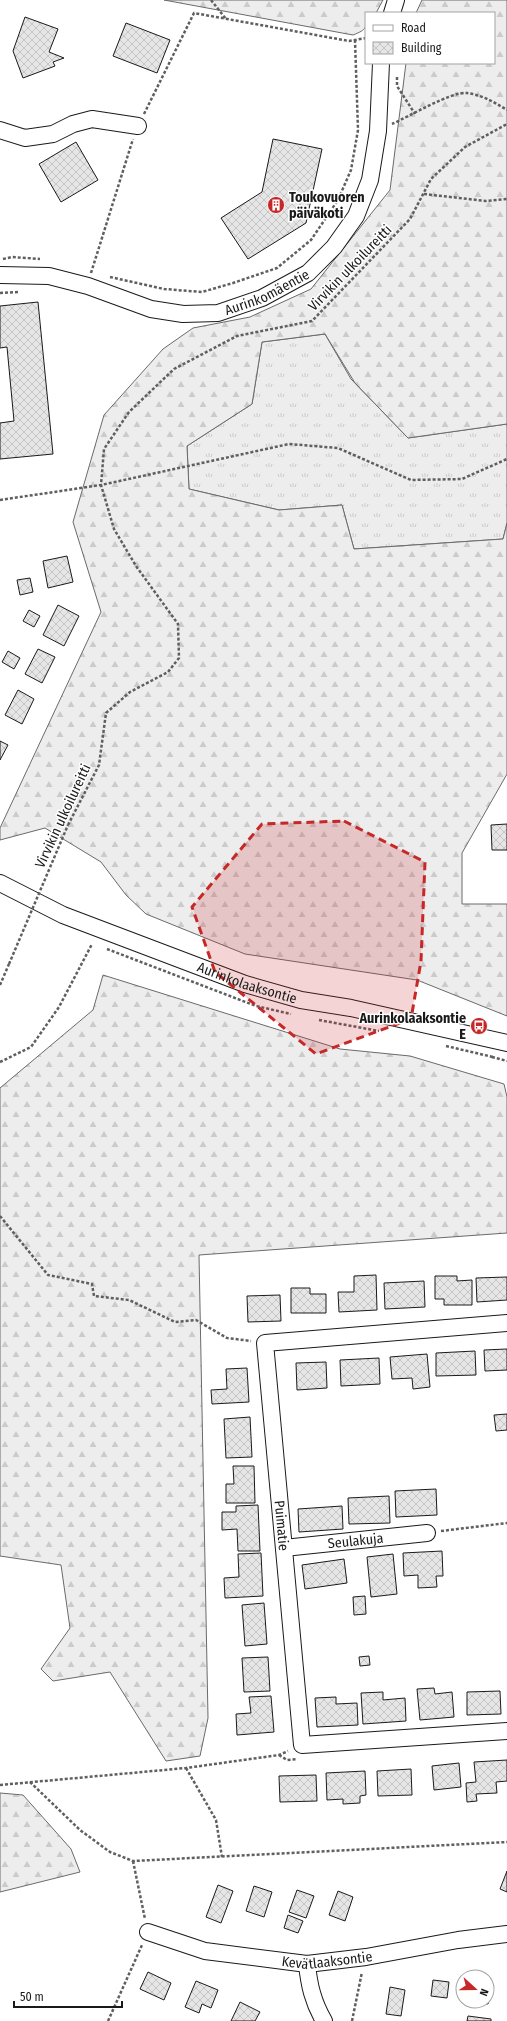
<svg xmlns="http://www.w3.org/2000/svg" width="507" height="2021" viewBox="0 0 507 2021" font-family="'Fira Sans Condensed',sans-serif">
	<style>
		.grass { fill: url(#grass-tufts); stroke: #6a6a6a }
		.forest { fill: url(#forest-firs); stroke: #6a6a6a }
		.building { fill: url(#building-cross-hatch); stroke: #1a1a1a }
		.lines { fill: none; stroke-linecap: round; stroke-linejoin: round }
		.minor-casing { stroke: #1a1a1a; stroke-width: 18 }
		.path { stroke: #5f5f5f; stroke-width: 2.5; stroke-dasharray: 3 2; stroke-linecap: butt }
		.minor { stroke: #fff; stroke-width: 16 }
		.path-bridge { stroke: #5f5f5f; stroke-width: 2.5; stroke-dasharray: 3 2; stroke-linecap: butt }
		.marked { fill: #c62828; fill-opacity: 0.2; stroke: #c62828; stroke-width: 3; stroke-dasharray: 8 5; stroke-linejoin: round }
		.labels { text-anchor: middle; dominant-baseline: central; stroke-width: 3; stroke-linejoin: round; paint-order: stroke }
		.poi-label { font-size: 14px; font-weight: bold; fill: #1a1a1a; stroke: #fff; text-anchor: start }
		.street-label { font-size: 14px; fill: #1a1a1a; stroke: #fff }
	</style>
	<defs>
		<pattern id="grass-tufts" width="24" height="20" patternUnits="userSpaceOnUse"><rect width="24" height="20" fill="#ededed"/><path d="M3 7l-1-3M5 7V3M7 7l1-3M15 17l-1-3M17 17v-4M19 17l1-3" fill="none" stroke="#cbcbcb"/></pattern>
		<pattern id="forest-firs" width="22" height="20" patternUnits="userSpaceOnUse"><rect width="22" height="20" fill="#ededed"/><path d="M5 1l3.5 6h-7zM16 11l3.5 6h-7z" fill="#cbcbcb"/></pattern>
		<pattern id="building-cross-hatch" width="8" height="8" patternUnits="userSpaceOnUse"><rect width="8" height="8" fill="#e6e6e6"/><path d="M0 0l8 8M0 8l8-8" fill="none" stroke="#c5c5c5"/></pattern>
	</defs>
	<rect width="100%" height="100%" fill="#fff"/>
	<path class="grass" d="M 325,334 L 351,379 L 408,438 L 507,424 L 507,523 L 503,539 L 354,549 L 342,505 L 279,510 L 189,489 L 187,446 L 252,404 L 262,342 Z"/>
	<g class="forest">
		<path d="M 164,0 L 383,0 L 376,13 L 366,13 C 366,28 368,29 353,35 Z"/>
		<path d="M 422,0 L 507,0 L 507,424 L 408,438 L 355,383 L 325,334 L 262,342 L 252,404 L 187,446 L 189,489 L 279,510 L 342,505 L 354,549 L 503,539 L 507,523 L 507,774 L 462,853 L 462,904 L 507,904 L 507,1016 L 417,980 L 245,954 L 146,914 L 126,895 L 101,862 L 45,828 L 0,840 L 0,828 L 101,612 L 73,522 L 104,415 L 163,349 L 193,328 L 250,317 L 311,289 L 390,190 L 406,63 L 494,63 L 494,13 L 416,13 Z"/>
		<path d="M 103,975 L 340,1049 L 410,1056 L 504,1084 L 507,1097 L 507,1233 L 199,1255 L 208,1718 L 200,1756 L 166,1761 L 110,1672 L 53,1681 L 41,1669 L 70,1628 L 61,1565 L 0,1556 L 0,1088 L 93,1010 Z"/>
		<path d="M 0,1793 L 23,1795 L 71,1849 L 80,1872 L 0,1892 Z"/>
	</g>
	<g class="building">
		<path d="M 25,17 L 58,29 L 49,52 L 64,58 L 53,62 L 55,66 L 23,78 L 13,51 Z"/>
		<path d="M 126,23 L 170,40 L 157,73 L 113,56 Z"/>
		<path d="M 273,139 L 322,149 L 306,223 L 248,259 L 221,218 L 262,192 Z"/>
		<path d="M 76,142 L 98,180 L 61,202 L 39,164 Z"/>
		<path d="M 38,302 L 53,454 L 0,459 L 0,423 L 14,421 L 7,347 L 0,348 L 0,306 Z"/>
		<path d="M 67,556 L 73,582 L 48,588 L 43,561 Z"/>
		<path d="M 30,578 L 33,592 L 20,595 L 17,580 Z"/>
		<path d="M 58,605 L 79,616 L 64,646 L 43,635 Z"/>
		<path d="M 29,610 L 40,616 L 34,627 L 23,621 Z"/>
		<path d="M 38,649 L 55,657 L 42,683 L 25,674 Z"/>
		<path d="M 8,651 L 20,658 L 14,669 L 2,662 Z"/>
		<path d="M 18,690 L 34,699 L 22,724 L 5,715 Z"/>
		<path d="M 0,741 L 8,745 L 0,760 Z"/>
		<path d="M 507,824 L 507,850 L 492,850 L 491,825 Z"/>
		<path d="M 376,1275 L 377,1310 L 339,1312 L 338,1292 L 354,1292 L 354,1276 Z"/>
		<path d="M 435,1276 L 457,1276 L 457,1281 L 472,1280 L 472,1305 L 444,1305 L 444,1299 L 435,1299 Z"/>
		<path d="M 507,1277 L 507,1300 L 477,1302 L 476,1278 Z"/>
		<path d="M 424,1281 L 425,1307 L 385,1309 L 384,1283 Z"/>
		<path d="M 291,1288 L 310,1288 L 310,1294 L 326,1294 L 326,1313 L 291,1313 Z"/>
		<path d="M 280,1295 L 281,1321 L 248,1322 L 247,1296 Z"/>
		<path d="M 507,1349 L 507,1370 L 485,1371 L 484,1350 Z"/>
		<path d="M 475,1351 L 476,1375 L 436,1376 L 436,1353 Z"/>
		<path d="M 427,1354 L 430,1387 L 413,1389 L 412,1378 L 392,1379 L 390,1357 Z"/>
		<path d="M 379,1358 L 380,1384 L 341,1386 L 340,1360 Z"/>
		<path d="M 326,1362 L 327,1388 L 297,1390 L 296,1363 Z"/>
		<path d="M 247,1368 L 249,1402 L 212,1404 L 211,1390 L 227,1389 L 226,1369 Z"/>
		<path d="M 507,1414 L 507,1430 L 496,1431 L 494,1415 Z"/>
		<path d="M 250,1417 L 252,1457 L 226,1458 L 224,1419 Z"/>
		<path d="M 233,1466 L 254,1466 L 255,1503 L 226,1503 L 226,1484 L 234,1484 Z"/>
		<path d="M 436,1489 L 437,1515 L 396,1517 L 395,1491 Z"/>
		<path d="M 389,1496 L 390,1523 L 349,1524 L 348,1498 Z"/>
		<path d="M 258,1505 L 260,1551 L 238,1551 L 237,1529 L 222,1530 L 222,1512 L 236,1512 L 236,1506 Z"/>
		<path d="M 342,1506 L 343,1529 L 299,1532 L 298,1509 Z"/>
		<path d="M 442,1551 L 443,1576 L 436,1576 L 437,1587 L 418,1588 L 418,1575 L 404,1576 L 403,1553 Z"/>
		<path d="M 261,1553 L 263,1596 L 225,1598 L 224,1578 L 239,1577 L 238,1554 Z"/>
		<path d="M 393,1554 L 397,1594 L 371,1597 L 367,1557 Z"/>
		<path d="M 344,1559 L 347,1583 L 305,1589 L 302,1565 Z"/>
		<path d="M 365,1596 L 366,1614 L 354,1615 L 353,1597 Z"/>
		<path d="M 264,1603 L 267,1644 L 245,1646 L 242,1605 Z"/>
		<path d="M 369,1656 L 370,1665 L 360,1666 L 359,1657 Z"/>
		<path d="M 268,1657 L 270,1691 L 244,1692 L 242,1658 Z"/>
		<path d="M 434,1688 L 435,1694 L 452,1692 L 454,1717 L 420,1720 L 417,1689 Z"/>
		<path d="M 500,1691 L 501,1714 L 467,1715 L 467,1692 Z"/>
		<path d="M 383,1692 L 383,1700 L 405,1698 L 406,1721 L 363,1724 L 361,1693 Z"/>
		<path d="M 271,1696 L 274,1732 L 237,1735 L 236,1714 L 251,1713 L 249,1697 Z"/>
		<path d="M 336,1697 L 336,1704 L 357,1703 L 358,1725 L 317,1727 L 315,1698 Z"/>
		<path d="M 507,1760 L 507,1781 L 496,1782 L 497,1793 L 476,1794 L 477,1801 L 467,1802 L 466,1783 L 476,1782 L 474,1762 Z"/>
		<path d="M 459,1763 L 461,1787 L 434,1790 L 432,1766 Z"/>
		<path d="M 411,1769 L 412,1795 L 378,1796 L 377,1771 Z"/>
		<path d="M 365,1771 L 366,1795 L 360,1796 L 360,1803 L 343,1804 L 343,1799 L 327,1800 L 326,1773 Z"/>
		<path d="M 316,1775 L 317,1801 L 280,1802 L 279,1776 Z"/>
		<path d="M 507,1871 L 507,1892 L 500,1889 Z"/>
		<path d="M 218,1885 L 233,1891 L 221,1923 L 206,1917 Z"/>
		<path d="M 254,1886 L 272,1892 L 264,1917 L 246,1911 Z"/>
		<path d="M 297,1890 L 314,1896 L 306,1918 L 289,1912 Z"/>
		<path d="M 338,1891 L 353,1897 L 345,1921 L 329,1915 Z"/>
		<path d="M 288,1915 L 303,1921 L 298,1933 L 284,1928 Z"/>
		<path d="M 148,1972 L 171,1983 L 164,2000 L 140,1989 Z"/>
		<path d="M 433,1980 L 449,1982 L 447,1998 L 431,1996 Z"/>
		<path d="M 196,1981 L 218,1990 L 211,2008 L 202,2004 L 199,2013 L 185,2007 Z"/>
		<path d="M 487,1981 L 492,1982 L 488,2004 L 473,2001 L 487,2001 Z"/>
		<path d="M 390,1987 L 405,1990 L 401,2016 L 386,2014 Z"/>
		<path d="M 240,2002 L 260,2012 L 255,2021 L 231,2021 Z"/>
		<path d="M 468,2016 L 491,2019 L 491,2021 L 467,2021 Z"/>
	</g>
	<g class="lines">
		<g class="minor-casing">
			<g id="minor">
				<path d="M 392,13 L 396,0"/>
				<path d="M 0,130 L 25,138 L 53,134 L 73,124 L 92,119 L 138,126"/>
				<path id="s1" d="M 0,275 L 49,276 L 88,286 L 151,309 L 183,314 L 218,313 L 262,298 L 308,273 L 334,247 L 356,216 L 370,180 L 378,131 L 381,63"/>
				<path id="s2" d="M 0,883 L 63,915 L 245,984 L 301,1000 L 351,1008 L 507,1043"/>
				<path id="s3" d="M 507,1323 L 265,1343 L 302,1745 L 507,1731"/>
				<path id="s4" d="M 284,1548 L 427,1533"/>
				<path id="s5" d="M 148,1932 L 205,1951 L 307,1964 L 366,1957 L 458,1940 L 507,1934"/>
				<path d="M 307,1964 C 309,1985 313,2002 324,2021"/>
			</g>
		</g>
		<g class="path">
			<path d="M 211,0 L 226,19"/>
			<path d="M 397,77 L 397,86 L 415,114"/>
			<path d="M 144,114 L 194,13 L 349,41 L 366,38"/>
			<path d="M 392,124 C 408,117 452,91 467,93 C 482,95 494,102 507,110"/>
			<path d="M 424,194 L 486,201 L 507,199"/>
			<path d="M 3,259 L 12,257 L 40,259"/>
			<path d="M 91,273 L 133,139"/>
			<path d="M 110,277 L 164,289 L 202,292 L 233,283 L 277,268 L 311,240 L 338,200 L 351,170 L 358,130 L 355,40"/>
			<path d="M 0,293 L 18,292"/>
			<path d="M 0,500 L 101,485 L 289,444 L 338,448 L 411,480 L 462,479 L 507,459"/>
			<path d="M 68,825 L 99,765 L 106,713 L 130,692 L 168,672 L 179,658 L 178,624 L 136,566 L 114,529 L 101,485 L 104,449 L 129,412 L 174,369 L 237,336 L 312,321 L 410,219 L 431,179 L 465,147 L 507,124"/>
			<path d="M 107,949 L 256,1006 L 291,1014"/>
			<path d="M 0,985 L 9,964"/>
			<path d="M 319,1020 L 379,1031"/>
			<path d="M 446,1046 L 493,1057"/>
			<path d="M 492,1057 L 507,1061"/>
			<path d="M 0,1062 L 31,1047 L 59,1007 L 92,944"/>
			<path d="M 0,1216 L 48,1275 L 92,1284 L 94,1296 L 129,1300 L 175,1322 L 196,1320 L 227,1338 L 251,1341"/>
			<path d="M 441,1531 L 507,1523"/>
			<path d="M 279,1755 L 287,1760 L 297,1759"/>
			<path d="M 186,1768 L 216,1820 L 222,1857"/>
			<path d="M 30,1782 L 80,1830 L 110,1852 L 133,1861 L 507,1842"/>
			<path d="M 0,1785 L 186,1768 L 279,1755 L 288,1751"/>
			<path d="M 133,1861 L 145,1919"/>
			<path d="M 108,2021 L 142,1945"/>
			<path d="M 352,2021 L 362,1972"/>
		</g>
		<use href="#minor" class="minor"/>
		<path class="path-bridge" d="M 9,964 L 68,825"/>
	</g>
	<path class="marked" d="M 344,821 L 425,862 L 421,961 L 411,1019 L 316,1054 L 215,972 L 192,907 L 262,824 Z"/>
	<defs>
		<g id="building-disc" transform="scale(0.9)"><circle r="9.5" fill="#c62828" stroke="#fff"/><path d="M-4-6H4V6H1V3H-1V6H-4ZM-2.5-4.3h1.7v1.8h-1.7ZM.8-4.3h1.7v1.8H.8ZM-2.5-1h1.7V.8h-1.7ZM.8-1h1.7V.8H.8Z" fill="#fff"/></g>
		<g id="bus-disc" transform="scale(0.9)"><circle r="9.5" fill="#c62828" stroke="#fff"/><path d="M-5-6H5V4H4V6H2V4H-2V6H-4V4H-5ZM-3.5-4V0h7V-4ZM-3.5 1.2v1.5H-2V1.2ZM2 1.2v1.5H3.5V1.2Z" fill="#fff"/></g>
	</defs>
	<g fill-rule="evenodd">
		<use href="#building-disc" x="276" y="205"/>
		<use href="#bus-disc" x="479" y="1026"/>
	</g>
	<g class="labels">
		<g class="poi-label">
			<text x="289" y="197">Toukovuoren<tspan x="289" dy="16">päiväkoti</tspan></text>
			<text x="466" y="1018" text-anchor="end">Aurinkolaaksontie<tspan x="466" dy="16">E</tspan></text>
		</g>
		<g class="street-label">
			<text transform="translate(350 268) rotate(-46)">Virvikin ulkoilureitti</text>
			<text stroke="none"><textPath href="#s1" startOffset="277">Aurinkomäentie</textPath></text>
			<text transform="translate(63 816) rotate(-65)">Virvikin ulkoilureitti</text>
			<text stroke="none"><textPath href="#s2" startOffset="267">Aurinkolaaksontie</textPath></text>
			<text stroke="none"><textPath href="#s3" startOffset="426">Puimatie</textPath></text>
			<text stroke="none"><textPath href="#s4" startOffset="72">Seulakuja</textPath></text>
			<text stroke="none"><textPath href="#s5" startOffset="183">Kevätlaaksontie</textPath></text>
		</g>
	</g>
	<rect x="365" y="12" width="130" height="52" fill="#ffffff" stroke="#a3a3a3"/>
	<rect x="373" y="25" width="20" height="6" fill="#ffffff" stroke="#a3a3a3"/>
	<text x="401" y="32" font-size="12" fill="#1a1a1a">Road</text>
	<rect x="373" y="42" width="20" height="12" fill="url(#building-cross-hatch)" stroke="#a3a3a3"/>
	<text x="401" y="52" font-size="12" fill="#1a1a1a">Building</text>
	<g transform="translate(475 1989) rotate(111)"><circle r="19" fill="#ffffff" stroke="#a3a3a3"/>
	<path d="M0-3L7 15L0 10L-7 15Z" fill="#c62828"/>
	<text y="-6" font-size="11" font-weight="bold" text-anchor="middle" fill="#1a1a1a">N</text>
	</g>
	<path d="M14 2001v6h108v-6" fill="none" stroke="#1a1a1a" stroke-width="2"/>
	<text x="20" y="2001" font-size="12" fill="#1a1a1a" stroke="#ffffff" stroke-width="3" paint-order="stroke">50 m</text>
</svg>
